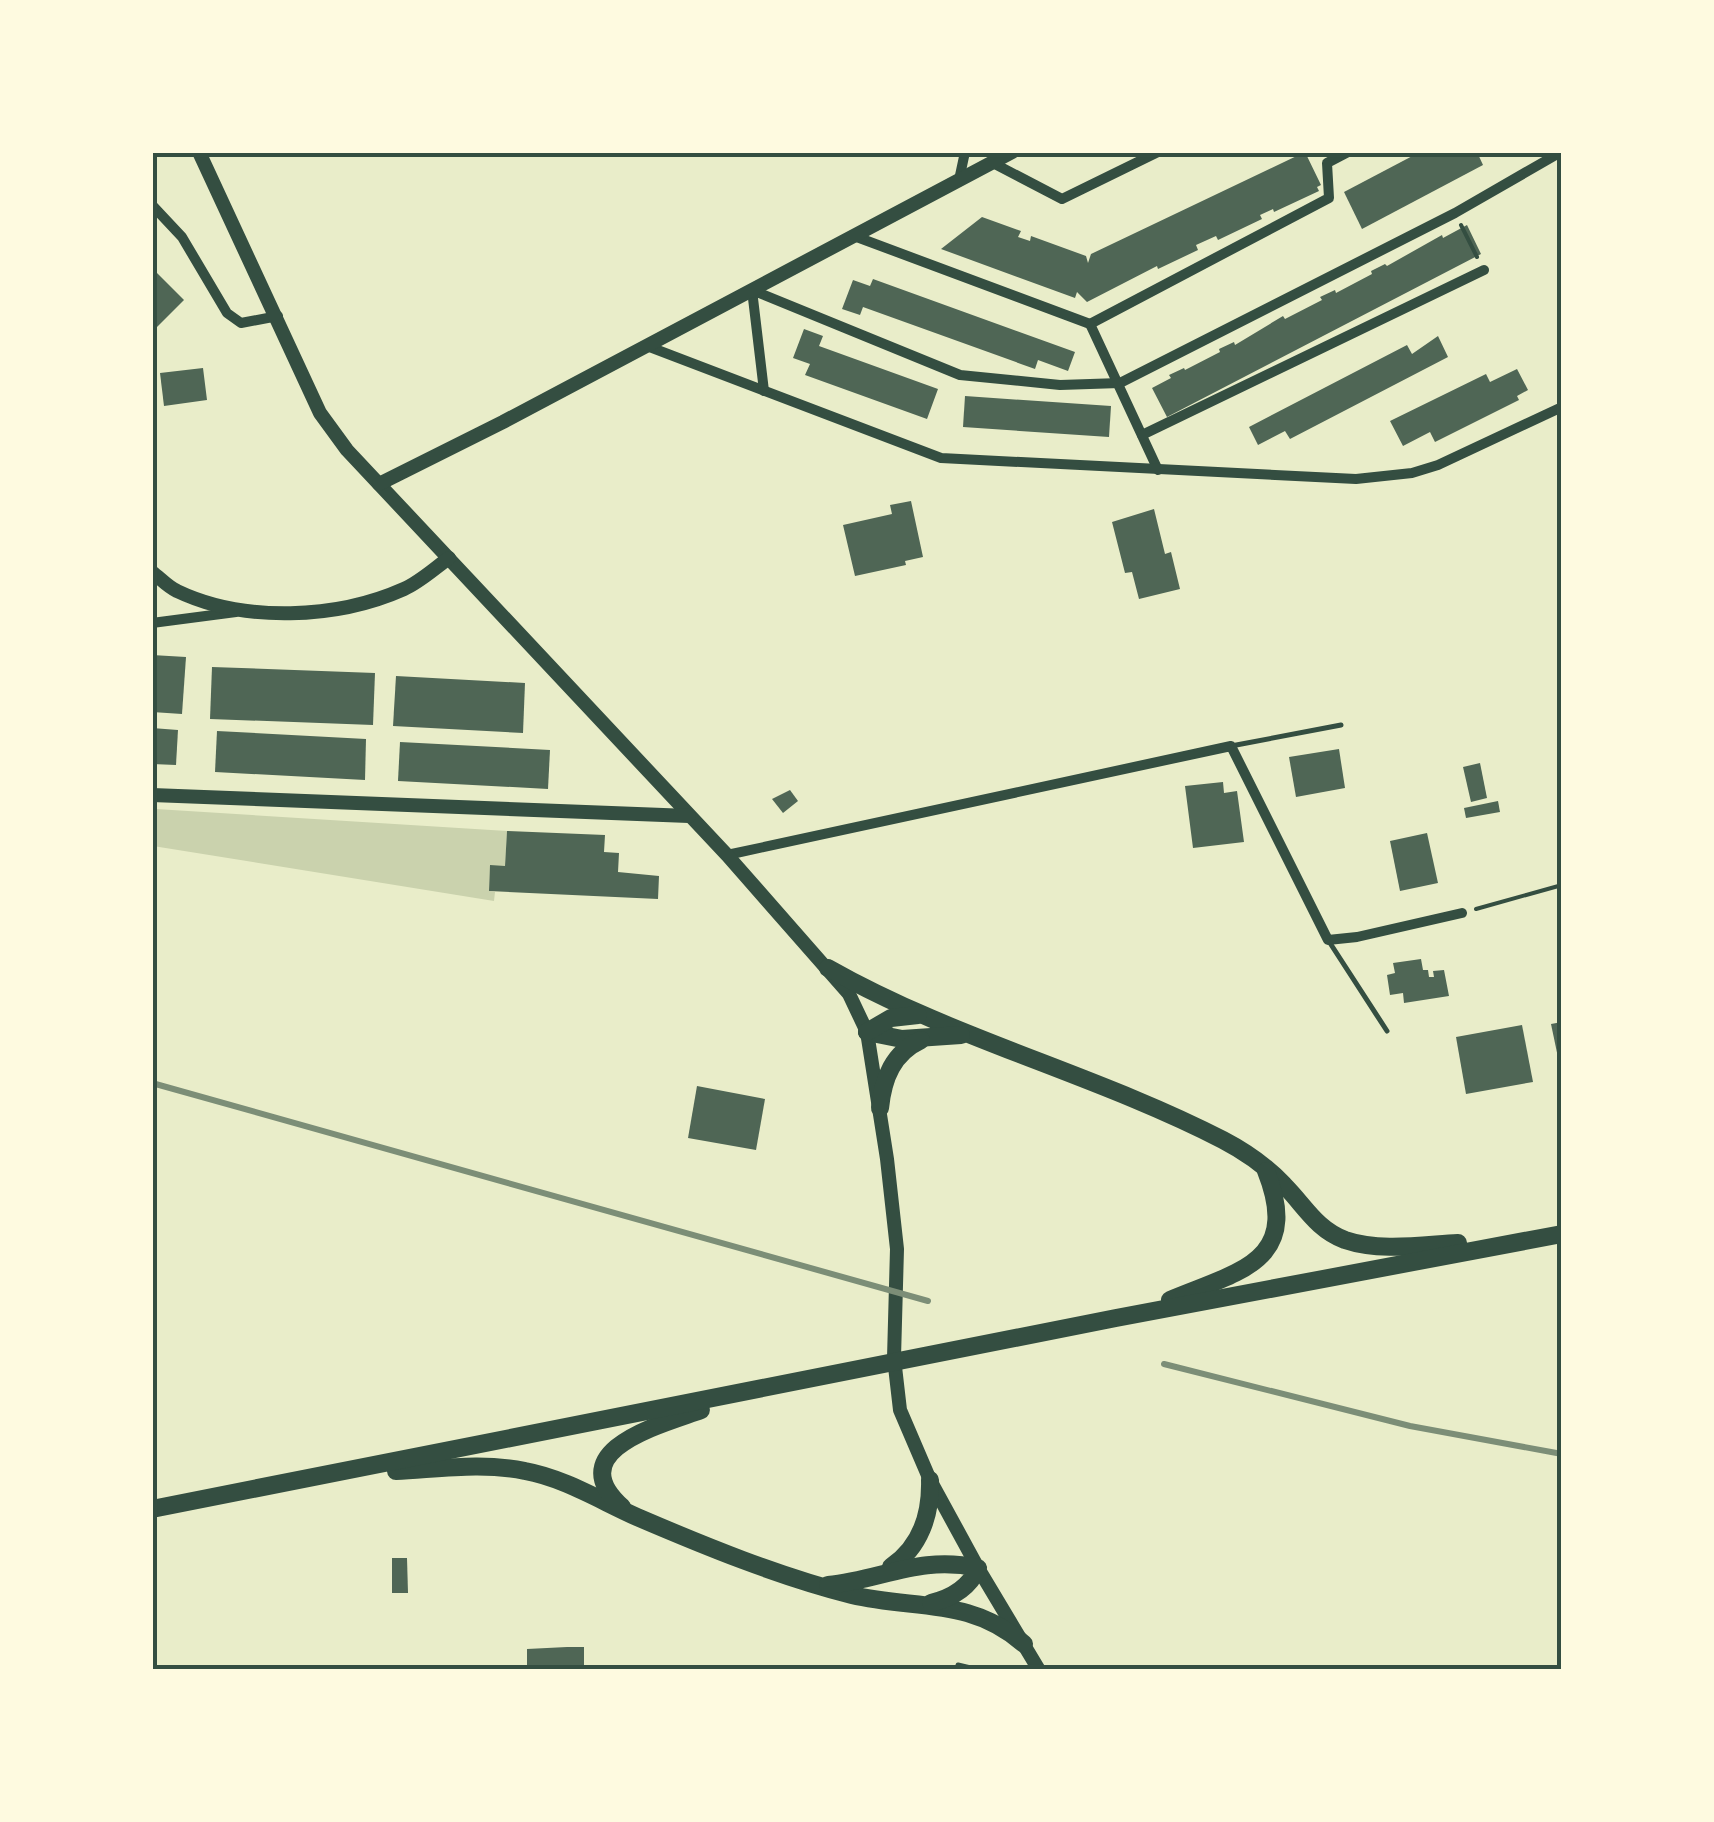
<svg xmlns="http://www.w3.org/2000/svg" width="1714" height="1822" viewBox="0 0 1714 1822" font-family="'Archivo Narrow',sans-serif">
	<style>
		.green { fill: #cad2ad }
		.building { fill: #4f6655 }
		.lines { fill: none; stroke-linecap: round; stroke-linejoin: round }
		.path { stroke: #344e41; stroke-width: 4 }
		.service { stroke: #344e41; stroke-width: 5 }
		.minor { stroke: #344e41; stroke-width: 10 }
		.tertiary { stroke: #344e41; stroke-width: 14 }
		.primary { stroke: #344e41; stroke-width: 18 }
		.rail { stroke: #7c8e77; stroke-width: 6 }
		.neatline { fill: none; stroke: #344e41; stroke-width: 4 }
	</style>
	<rect width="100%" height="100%" fill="#e9edc9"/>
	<path class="green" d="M 156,809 L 507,831 L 505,866 L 490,866 L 489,891 L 495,892 L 494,901 L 153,846 Z"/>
	<g class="building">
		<path d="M 1305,152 L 1321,185 L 1317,187 L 1319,191 L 1274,212 L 1273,209 L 1260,215 L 1262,219 L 1218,240 L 1216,236 L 1196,245 L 1198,250 L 1158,269 L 1157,266 L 1087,302 L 1077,292 L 1075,298 L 941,249 L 982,217 L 1021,231 L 1018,237 L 1030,241 L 1031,236 L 1086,256 L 1088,263 L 1091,254 Z"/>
		<path d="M 1420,152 L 1477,152 L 1483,165 L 1362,229 L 1344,192 Z"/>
		<path d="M 1467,225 L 1481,254 L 1167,417 L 1152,388 L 1171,378 L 1169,375 L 1184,368 L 1185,370 L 1220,352 L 1219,349 L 1234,342 L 1235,345 L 1283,316 L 1285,319 L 1322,300 L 1320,297 L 1335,290 L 1336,293 L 1372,274 L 1371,271 L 1385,264 L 1387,266 L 1442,235 L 1443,238 Z"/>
		<path d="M 152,268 L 184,300 L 152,332 Z"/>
		<path d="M 873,279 L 1075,352 L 1068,371 L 1038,360 L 1035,369 L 863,307 L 860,315 L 842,309 L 853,280 L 870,286 Z"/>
		<path d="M 804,329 L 823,336 L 819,346 L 938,389 L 927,419 L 805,375 L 810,364 L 793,358 Z"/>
		<path d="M 1438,336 L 1448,357 L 1290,439 L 1285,431 L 1258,445 L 1249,427 L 1407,345 L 1412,354 Z"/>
		<path d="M 203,368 L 207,400 L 164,406 L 160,373 Z"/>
		<path d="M 1517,369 L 1528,390 L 1517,396 L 1519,400 L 1435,442 L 1430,432 L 1403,446 L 1390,421 L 1486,374 L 1490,382 Z"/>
		<path d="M 965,396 L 1111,406 L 1109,437 L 963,427 Z"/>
		<path d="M 911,501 L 923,557 L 905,561 L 906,565 L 855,576 L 843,525 L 892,514 L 890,505 Z"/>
		<path d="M 1154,509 L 1165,554 L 1171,552 L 1180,589 L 1139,599 L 1132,572 L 1125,573 L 1112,522 Z"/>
		<path d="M 152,655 L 186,657 L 182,714 L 152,712 Z"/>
		<path d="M 212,667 L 375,673 L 373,725 L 210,719 Z"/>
		<path d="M 396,676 L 525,683 L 523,733 L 393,726 Z"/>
		<path d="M 152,728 L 178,730 L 176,765 L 152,764 Z"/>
		<path d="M 217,731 L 366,739 L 365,780 L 215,772 Z"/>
		<path d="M 400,742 L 550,750 L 548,789 L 398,781 Z"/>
		<path d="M 1339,749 L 1345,788 L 1296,797 L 1289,757 Z"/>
		<path d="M 1480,763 L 1487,798 L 1471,802 L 1463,767 Z"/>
		<path d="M 1223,782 L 1224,793 L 1237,791 L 1244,842 L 1193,848 L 1185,786 Z"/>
		<path d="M 790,790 L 798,801 L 783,813 L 772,799 Z"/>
		<path d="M 1498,801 L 1500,812 L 1466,818 L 1464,808 Z"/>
		<path d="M 507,831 L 605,835 L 604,852 L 619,853 L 618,872 L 659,876 L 658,899 L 489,891 L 490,865 L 505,866 Z"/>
		<path d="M 1427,833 L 1438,883 L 1400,891 L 1390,841 Z"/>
		<path d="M 1421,959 L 1423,970 L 1428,970 L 1429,977 L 1434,977 L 1433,971 L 1444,970 L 1449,996 L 1404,1003 L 1403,993 L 1390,995 L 1387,975 L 1395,973 L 1393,963 Z"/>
		<path d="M 1562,1022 L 1562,1067 L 1560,1067 L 1551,1024 Z"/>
		<path d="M 1522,1025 L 1533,1082 L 1466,1094 L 1456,1037 Z"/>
		<path d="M 697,1086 L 765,1099 L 756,1150 L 688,1138 Z"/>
		<path d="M 392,1558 L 407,1558 L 408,1593 L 392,1593 Z"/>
		<path d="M 567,1647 L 584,1647 L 584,1670 L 527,1670 L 527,1649 Z"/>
	</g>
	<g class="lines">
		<g class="path">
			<path d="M 1461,225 L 1477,257"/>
			<path d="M 1476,909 L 1562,885"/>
		</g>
		<g class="service">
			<path d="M 1231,746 L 1341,725"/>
			<path d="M 1330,943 L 1387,1031"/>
			<path d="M 958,1665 L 979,1670"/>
		</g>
		<g class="minor">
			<path d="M 993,163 L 1062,199 L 1158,152"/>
			<path d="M 959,180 L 965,152"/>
			<path d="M 152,205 L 182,237 L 227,313 L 241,323 L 278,316"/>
			<path d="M 854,236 L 1090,324"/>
			<path d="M 1090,324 L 1329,198 L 1327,163 L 1348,152"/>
			<path d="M 1090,324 L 1158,470"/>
			<path d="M 647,346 L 941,458 L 1356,479 L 1412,473 L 1438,465 L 1562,407"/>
			<path d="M 764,391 L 752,290 L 960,375 L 1060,385 L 1120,383 L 1455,213 L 1561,152"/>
			<path d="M 1142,435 L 1484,270"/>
			<path d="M 152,623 L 236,612"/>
			<path d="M 727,855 L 1231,746 L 1328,940 L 1357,937 L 1462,913"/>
		</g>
		<g class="tertiary">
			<path d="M 199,152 L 320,413 L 347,450 L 727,855 L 849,994 L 867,1032 L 887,1159 L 897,1249 L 894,1358 L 900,1410 L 930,1480 L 978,1568 L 1039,1670"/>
			<path d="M 379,484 L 503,422 L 1012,152"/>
			<path d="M 152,572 C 160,578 168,587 177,591 C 244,623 337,619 404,589 C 420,582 435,568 449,558"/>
			<path d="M 152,795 L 689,816"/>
		</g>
		<g class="primary">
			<path d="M 828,968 C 953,1039 1095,1074 1223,1140 C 1246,1152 1267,1167 1284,1185 C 1305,1206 1316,1229 1345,1240 C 1380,1252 1422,1245 1458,1243"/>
			<path d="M 867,1032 L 902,1039 L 961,1035"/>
			<path d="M 867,1032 L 891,1018 L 918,1015"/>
			<path d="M 880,1108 C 883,1078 893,1053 921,1040"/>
			<path d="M 1170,1300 C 1239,1271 1302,1262 1266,1171"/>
			<path d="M 396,1471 C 438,1469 483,1462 525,1471 C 564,1478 601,1501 637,1517 C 707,1547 778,1576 852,1595 C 915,1610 970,1597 1024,1644"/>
			<path d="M 622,1507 C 559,1450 663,1424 701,1410"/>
			<path d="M 152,1509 L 1116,1318 L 1562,1234"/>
			<path d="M 891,1567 C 920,1547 931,1515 930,1480"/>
			<path d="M 828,1585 C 882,1580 920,1555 978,1568 C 969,1588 952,1598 931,1603"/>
		</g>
		<g class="rail">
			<path d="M 152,1083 L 928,1301"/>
			<path d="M 1164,1364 L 1410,1426 L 1562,1454"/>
		</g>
	</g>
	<rect width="1714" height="1822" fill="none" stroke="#fefae0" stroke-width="310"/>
	<rect x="155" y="155" width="1404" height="1512" class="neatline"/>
</svg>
